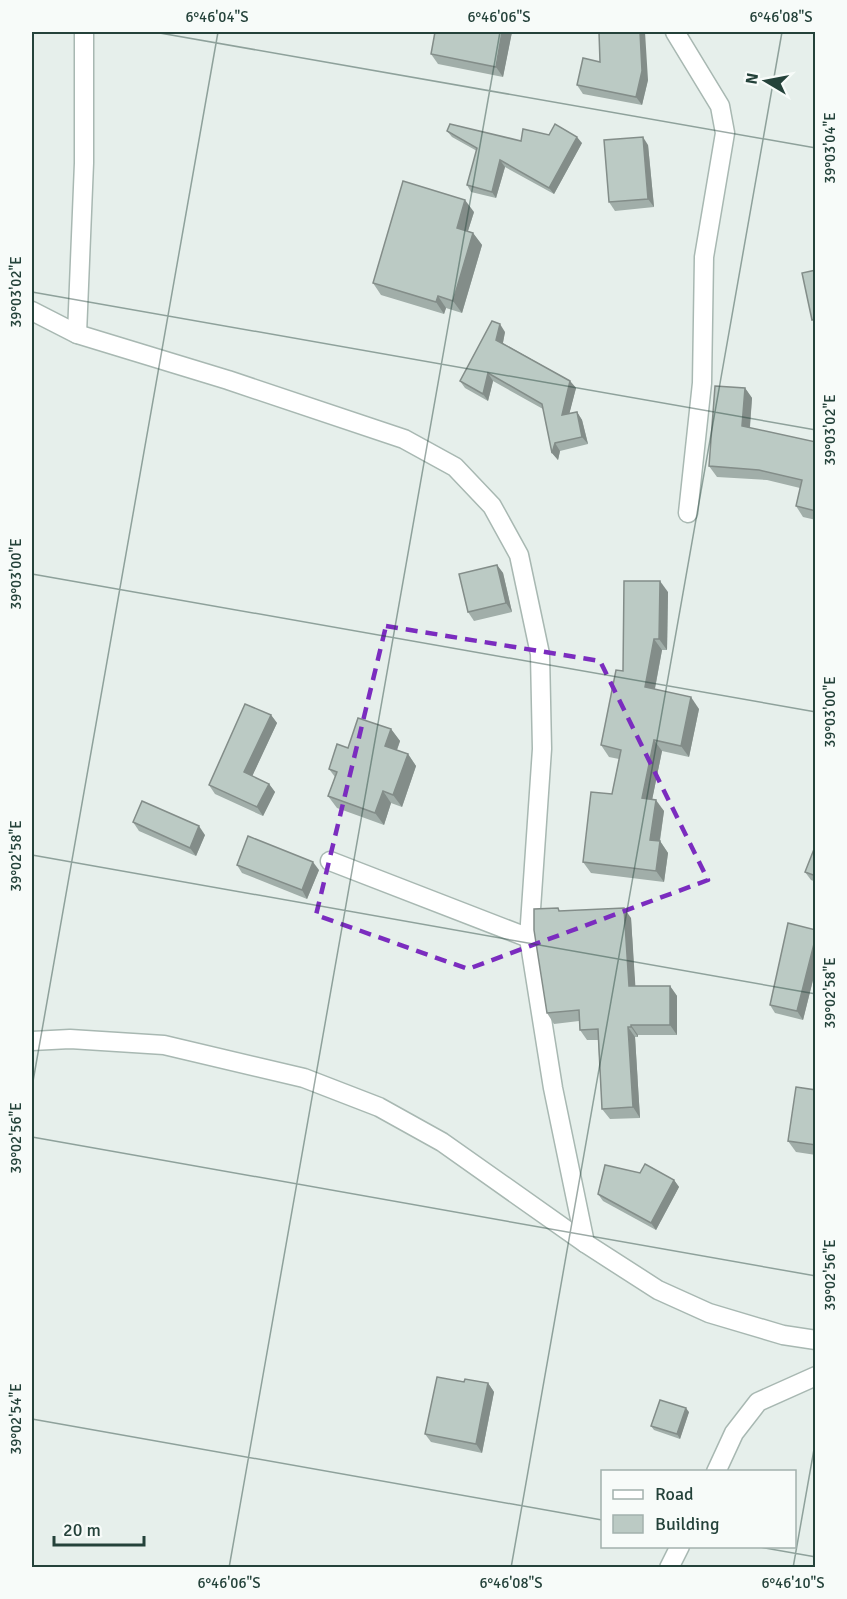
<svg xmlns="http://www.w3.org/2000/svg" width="847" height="1599" viewBox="0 0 847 1599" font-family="Signika,sans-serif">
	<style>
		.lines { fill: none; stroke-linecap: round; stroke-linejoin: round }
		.minor-casing { stroke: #a8b8b2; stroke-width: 21 }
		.minor { stroke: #fff; stroke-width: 18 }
		.wall { fill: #a1aea9 }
		.shaded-wall { fill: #838d89 }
		.building { fill: #bbcac4; stroke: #838d89; stroke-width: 1.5 }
		.marked { fill: none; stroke: #7b2cbf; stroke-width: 4.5; stroke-dasharray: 12 8; stroke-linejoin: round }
		.ticks { fill: none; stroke: #24423a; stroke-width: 1.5; stroke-opacity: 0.45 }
		.neatline { fill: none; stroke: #24423a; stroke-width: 2 }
		.ticks-label { font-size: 15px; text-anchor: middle; fill: #24423a }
	</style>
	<rect width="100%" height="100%" fill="#e6efeb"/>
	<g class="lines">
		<g class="minor-casing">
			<g id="minor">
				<path d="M 675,32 L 720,106 L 725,133 L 704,257 L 702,383 L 688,513"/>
				<path d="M 32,311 L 77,334 L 228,380 L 404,439 L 455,467 L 492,506 L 519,555 L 540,654 L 542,749 L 529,938 L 553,1088 L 585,1243"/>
				<path d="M 77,334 L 84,163 L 84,32"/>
				<path d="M 330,861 L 529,938"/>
				<path d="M 32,1041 L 70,1039 L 164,1045 L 304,1078 L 379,1107 L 442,1142 L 585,1243 L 658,1290 L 709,1313 L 783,1335 L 816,1340"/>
				<path d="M 716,1472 L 734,1433 L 758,1402 L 816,1376"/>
				<path d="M 669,1568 L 680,1546"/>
			</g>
		</g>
		<use href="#minor" class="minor"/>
	</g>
	<g class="wall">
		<path d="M 435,32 L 512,32 L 503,77 L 438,64 L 431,54 Z"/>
		<path d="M 648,80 L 642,105 L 583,94 L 577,85 Z"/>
		<path d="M 447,131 L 521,141 L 582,143 L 554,194 L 505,167 L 496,198 L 471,192 L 467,185 L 477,151 L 452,137 Z"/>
		<path d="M 648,145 L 654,207 L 615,211 L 609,202 Z"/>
		<path d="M 474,212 L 468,231 L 473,233 L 482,245 L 462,313 L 446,308 L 444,314 L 381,295 L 373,283 Z"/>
		<path d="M 505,332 L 503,343 L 570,381 L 576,388 L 569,414 L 577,412 L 582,420 L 588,444 L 560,451 L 558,460 L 552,453 L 543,409 L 493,381 L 488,401 L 465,388 L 460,381 Z"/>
		<path d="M 745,388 L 752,398 L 750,428 L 816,442 L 816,520 L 803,517 L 796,506 L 800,488 L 767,480 L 717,477 L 709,466 Z"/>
		<path d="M 497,565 L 503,573 L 512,612 L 474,621 L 468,612 Z"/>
		<path d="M 668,592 L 667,650 L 662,650 L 655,689 L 699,709 L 689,757 L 662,751 L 652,800 L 664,811 L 660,841 L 668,853 L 664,882 L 591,873 L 583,862 L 612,794 L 619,759 L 609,757 L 601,745 L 623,671 Z"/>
		<path d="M 271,715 L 277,723 L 252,776 L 269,784 L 275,792 L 263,816 L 215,794 L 209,785 Z"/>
		<path d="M 391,729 L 400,741 L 397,750 L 408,754 L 416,766 L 402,807 L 391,803 L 384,825 L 337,808 L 328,796 L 335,777 L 329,769 L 348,748 Z"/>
		<path d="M 133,822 L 205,835 L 196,856 L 139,831 Z"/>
		<path d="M 816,844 L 816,882 L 811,880 L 805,872 Z"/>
		<path d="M 237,865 L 319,870 L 307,899 L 242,873 Z"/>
		<path d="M 561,911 L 631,918 L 635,986 L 670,986 L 677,996 L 677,1035 L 638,1035 L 638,1037 L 635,1037 L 640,1118 L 610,1119 L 602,1109 L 598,1040 L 587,1040 L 580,1030 L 579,1021 L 554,1024 L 547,1013 Z"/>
		<path d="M 816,930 L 816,968 L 803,1020 L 775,1013 L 770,1005 Z"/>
		<path d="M 816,1090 L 816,1155 L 796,1152 L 788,1141 Z"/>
		<path d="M 674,1180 L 679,1187 L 656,1230 L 603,1201 L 598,1194 Z"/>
		<path d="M 464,1382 L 488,1383 L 494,1392 L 482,1453 L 431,1442 L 425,1434 Z"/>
		<path d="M 689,1412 L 680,1439 L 654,1430 L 651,1426 Z"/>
	</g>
	<g class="shaded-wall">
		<path d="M 502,32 L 512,32 L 503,77 L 496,67 Z"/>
		<path d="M 640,32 L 645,32 L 648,80 L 642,105 L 636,97 Z"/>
		<path d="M 577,137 L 582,143 L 554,194 L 549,188 Z"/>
		<path d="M 643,137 L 648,145 L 654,207 L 648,199 Z"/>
		<path d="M 32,142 L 34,156 L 32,152 Z"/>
		<path d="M 500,160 L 505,167 L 496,198 L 492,192 Z"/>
		<path d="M 465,200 L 474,212 L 465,240 L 457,228 Z"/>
		<path d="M 473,233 L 482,245 L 462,313 L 453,301 Z"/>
		<path d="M 438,296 L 446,308 L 444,314 L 436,302 Z"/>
		<path d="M 500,324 L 505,332 L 502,347 L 496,340 Z"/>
		<path d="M 488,373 L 493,381 L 488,401 L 483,394 Z"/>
		<path d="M 570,381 L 576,388 L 567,423 L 562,415 Z"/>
		<path d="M 745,388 L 752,398 L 749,437 L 742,426 Z"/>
		<path d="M 577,412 L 582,420 L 588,444 L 582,437 Z"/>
		<path d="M 555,443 L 560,451 L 558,460 L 552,453 Z"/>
		<path d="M 497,565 L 503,573 L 512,612 L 506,603 Z"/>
		<path d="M 660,581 L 668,592 L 667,650 L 659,639 Z"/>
		<path d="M 654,639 L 662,650 L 653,698 L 645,687 Z"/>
		<path d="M 691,697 L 699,709 L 689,757 L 681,746 Z"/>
		<path d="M 271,715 L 277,723 L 250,781 L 244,772 Z"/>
		<path d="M 391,729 L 400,741 L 394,758 L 385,746 Z"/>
		<path d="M 654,740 L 662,751 L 650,810 L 642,798 Z"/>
		<path d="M 408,754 L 416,766 L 402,807 L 393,795 Z"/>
		<path d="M 269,784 L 275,792 L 263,816 L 257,807 Z"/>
		<path d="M 383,791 L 391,803 L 384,825 L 375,813 Z"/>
		<path d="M 656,800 L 664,811 L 658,852 L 650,840 Z"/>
		<path d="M 199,826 L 205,835 L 196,856 L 190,848 Z"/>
		<path d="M 660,841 L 668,853 L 664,882 L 656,871 Z"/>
		<path d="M 313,862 L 319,870 L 307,899 L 302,890 Z"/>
		<path d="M 624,908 L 631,918 L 636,996 L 629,986 Z"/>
		<path d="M 816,936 L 816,968 L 803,1020 L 797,1011 Z"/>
		<path d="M 670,986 L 677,996 L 677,1035 L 670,1025 Z"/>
		<path d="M 631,1025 L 638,1035 L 638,1037 L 631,1027 Z"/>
		<path d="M 628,1027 L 635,1037 L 640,1118 L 633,1107 Z"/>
		<path d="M 674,1180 L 679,1187 L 656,1230 L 651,1223 Z"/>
		<path d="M 488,1383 L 494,1392 L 482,1453 L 476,1444 Z"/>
		<path d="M 686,1408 L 689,1412 L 680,1439 L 677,1434 Z"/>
	</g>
	<g class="building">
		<path d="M 435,32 L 502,32 L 496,67 L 431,54 Z"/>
		<path d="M 599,32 L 640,32 L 642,71 L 636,97 L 577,85 L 583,58 L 600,62 Z"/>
		<path d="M 450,124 L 521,141 L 523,129 L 549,135 L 555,124 L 577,137 L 549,188 L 500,160 L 492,192 L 467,185 L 477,148 L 447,131 Z"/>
		<path d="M 643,137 L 648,199 L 609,202 L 604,140 Z"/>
		<path d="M 403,181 L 465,200 L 457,228 L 473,233 L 453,301 L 438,296 L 436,302 L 373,283 Z"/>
		<path d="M 816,270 L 816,319 L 812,320 L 802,273 Z"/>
		<path d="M 492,321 L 500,324 L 496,340 L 570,381 L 562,415 L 577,412 L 582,437 L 555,443 L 552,453 L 542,404 L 488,373 L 483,394 L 460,381 Z"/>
		<path d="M 715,386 L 745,388 L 742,426 L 816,442 L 816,511 L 796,506 L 802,480 L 759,470 L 709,466 Z"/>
		<path d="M 497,565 L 506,603 L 468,612 L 459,574 Z"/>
		<path d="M 624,581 L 660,581 L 659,639 L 654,639 L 645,687 L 691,697 L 681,746 L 654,740 L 642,798 L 656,800 L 650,840 L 660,841 L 656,871 L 583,862 L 591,792 L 612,794 L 621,750 L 601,745 L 616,670 L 623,671 Z"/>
		<path d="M 245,704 L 271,715 L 244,772 L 269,784 L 257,807 L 209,785 Z"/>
		<path d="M 358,718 L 391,729 L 385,746 L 408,754 L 393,795 L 383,791 L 375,813 L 328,796 L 337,772 L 329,769 L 337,744 L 348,748 Z"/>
		<path d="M 142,801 L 199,826 L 190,848 L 133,822 Z"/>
		<path d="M 248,836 L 313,862 L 302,890 L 237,865 Z"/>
		<path d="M 816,844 L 816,876 L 805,872 Z"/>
		<path d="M 558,908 L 559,911 L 624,908 L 629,986 L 670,986 L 670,1025 L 631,1025 L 631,1027 L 628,1027 L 633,1107 L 602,1109 L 598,1029 L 580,1030 L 579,1010 L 547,1013 L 534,930 L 534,909 Z"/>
		<path d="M 788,923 L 816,930 L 816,936 L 797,1011 L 770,1005 Z"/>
		<path d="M 796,1087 L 816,1090 L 816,1145 L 788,1141 Z"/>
		<path d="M 645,1164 L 674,1180 L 651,1223 L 598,1194 L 605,1165 L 640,1173 Z"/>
		<path d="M 437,1377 L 464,1382 L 465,1379 L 488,1383 L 476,1444 L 425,1434 Z"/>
		<path d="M 660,1400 L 686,1408 L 677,1434 L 651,1426 Z"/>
	</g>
	<path class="marked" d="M 386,626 L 600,661 L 708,880 L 468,969 L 316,915 Z"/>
	<path class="ticks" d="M 154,32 L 816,148M 32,292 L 816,430M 32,574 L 816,712M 32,855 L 816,994M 32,1087 L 218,32M 32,1137 L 816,1276M 32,1419 L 602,1520M 754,1546 L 816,1557M 229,1568 L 500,32M 511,1568 L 782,32M 793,1568 L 816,1438"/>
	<rect width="847" height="1599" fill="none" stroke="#f7fbf9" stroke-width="66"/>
	<rect x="601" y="1470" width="195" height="78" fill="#f7fbf9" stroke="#a3b1ad" stroke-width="1.5"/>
	<rect x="613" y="1490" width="30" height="9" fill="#ffffff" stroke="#a3b1ad" stroke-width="1.5"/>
	<text x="655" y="1500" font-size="18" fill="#24423a">Road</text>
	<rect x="613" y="1515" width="30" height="18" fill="#bbcac4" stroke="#a3b1ad" stroke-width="1.5"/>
	<text x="655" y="1530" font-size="18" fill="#24423a">Building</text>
	<g transform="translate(766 81) rotate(280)" stroke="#f7fbf9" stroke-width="4.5" paint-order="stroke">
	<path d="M0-4.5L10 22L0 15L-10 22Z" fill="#24423a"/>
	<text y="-9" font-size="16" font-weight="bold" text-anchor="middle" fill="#24423a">N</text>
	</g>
	<path d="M54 1536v9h90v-9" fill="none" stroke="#24423a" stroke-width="3"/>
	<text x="63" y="1536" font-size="18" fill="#24423a" stroke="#f7fbf9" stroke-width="4.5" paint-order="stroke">20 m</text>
	<rect x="33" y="33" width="781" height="1533" class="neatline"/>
	<g class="ticks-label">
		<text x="217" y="22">6°46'04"S</text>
		<text x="499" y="22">6°46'06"S</text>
		<text x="781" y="22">6°46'08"S</text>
		<text transform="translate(830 148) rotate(-90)" y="5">39°03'04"E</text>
		<text transform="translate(16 292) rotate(-90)" y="5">39°03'02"E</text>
		<text transform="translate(830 430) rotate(-90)" y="5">39°03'02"E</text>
		<text transform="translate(16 574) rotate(-90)" y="5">39°03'00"E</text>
		<text transform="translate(830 712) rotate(-90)" y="5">39°03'00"E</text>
		<text transform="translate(16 856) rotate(-90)" y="5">39°02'58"E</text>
		<text transform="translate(830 993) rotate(-90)" y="5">39°02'58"E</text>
		<text transform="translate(16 1138) rotate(-90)" y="5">39°02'56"E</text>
		<text transform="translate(830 1275) rotate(-90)" y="5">39°02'56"E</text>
		<text transform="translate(16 1419) rotate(-90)" y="5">39°02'54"E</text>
		<text x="229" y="1588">6°46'06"S</text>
		<text x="511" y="1588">6°46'08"S</text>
		<text x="793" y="1588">6°46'10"S</text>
	</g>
</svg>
